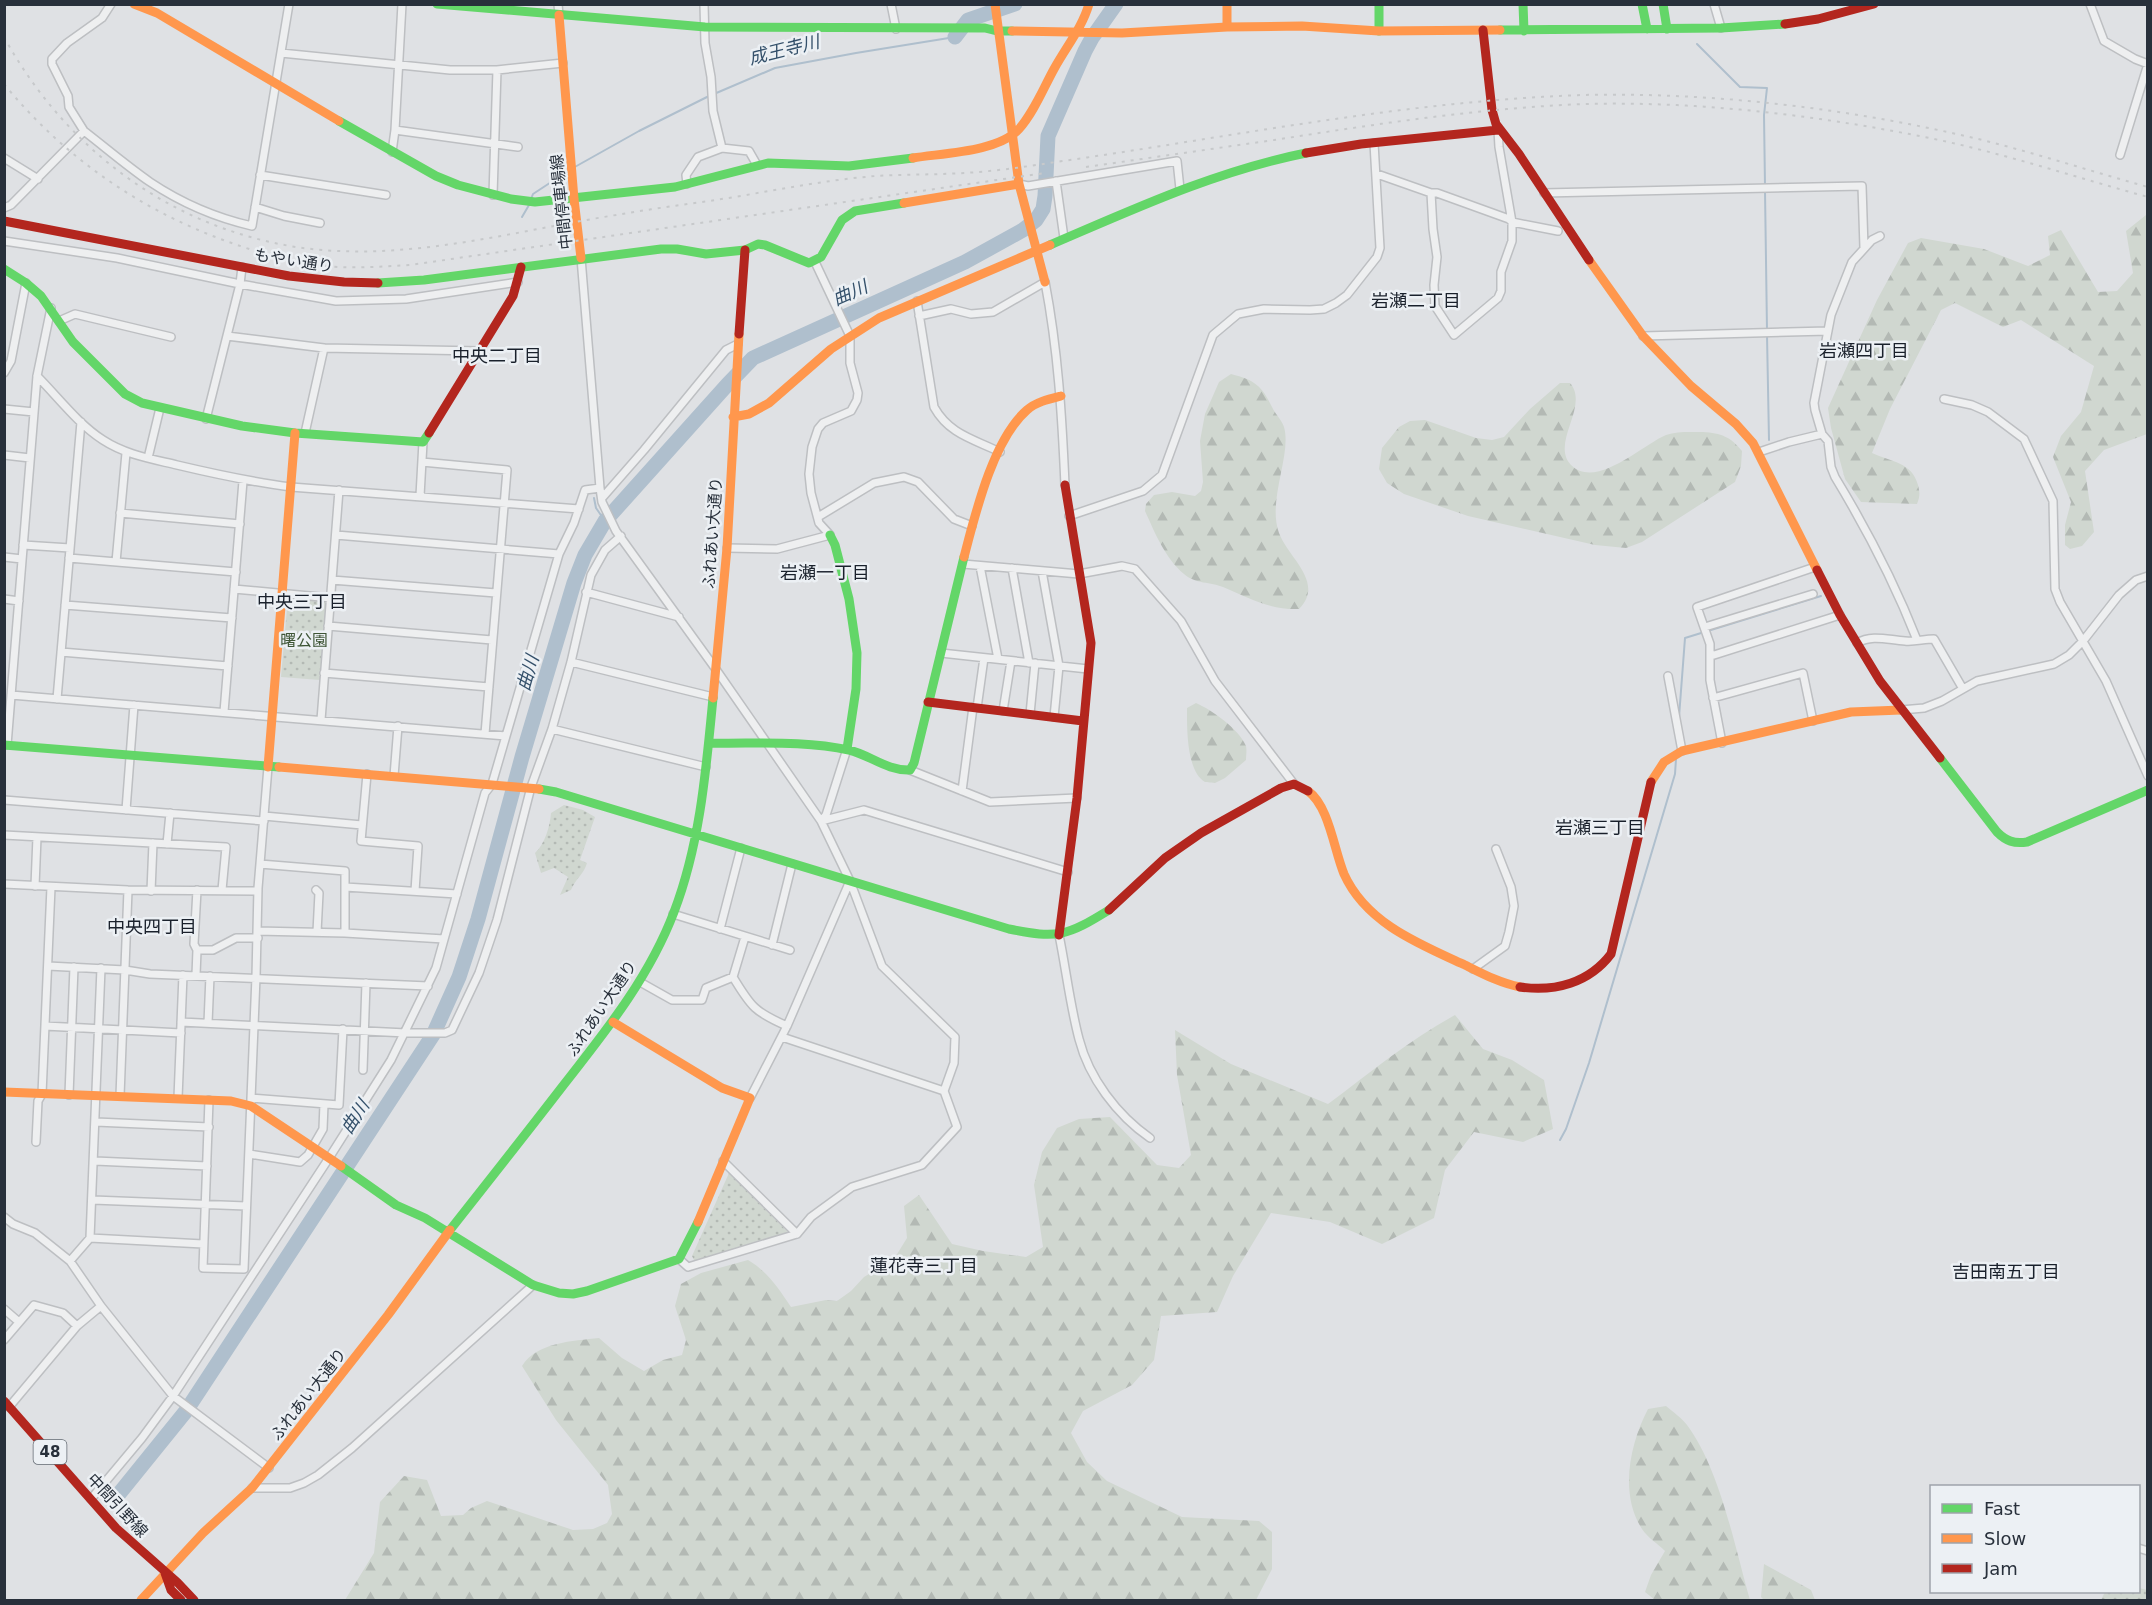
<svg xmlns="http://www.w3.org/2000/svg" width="2152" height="1605" font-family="'DejaVu Sans','Noto Sans JP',sans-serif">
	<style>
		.forest { fill: url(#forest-firs) }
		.park { fill: url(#park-dots) }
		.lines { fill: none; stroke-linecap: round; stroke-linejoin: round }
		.stream { stroke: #afbfcd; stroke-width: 2 }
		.river { stroke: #afbfcd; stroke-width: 15 }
		.street-casing { stroke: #bdbfc2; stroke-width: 10 }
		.street { stroke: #eeeff0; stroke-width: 7 }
		.fast { stroke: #63d668; stroke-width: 9 }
		.slow { stroke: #ff974d; stroke-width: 9 }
		.jam { stroke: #b3261e; stroke-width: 9 }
		.rail { stroke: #c7c9cb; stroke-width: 2; stroke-dasharray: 3 6; stroke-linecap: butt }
		.labels { text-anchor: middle; stroke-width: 5; stroke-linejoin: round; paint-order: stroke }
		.shield { fill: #ecf0f4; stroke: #636a72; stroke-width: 1.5 }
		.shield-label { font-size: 15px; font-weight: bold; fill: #28303b }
		.street-label { font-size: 16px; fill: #28303b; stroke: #ecf0f4 }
		.park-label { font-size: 16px; fill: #3e5536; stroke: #ecf0f4 }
		.water-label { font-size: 18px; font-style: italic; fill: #35516b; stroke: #ecf0f4 }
		.neighbourhood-label { font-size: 18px; fill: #1a212c; stroke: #ecf0f4 }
	</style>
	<defs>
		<pattern id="forest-firs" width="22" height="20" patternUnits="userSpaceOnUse" patternTransform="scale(1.5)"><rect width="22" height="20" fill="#d0d7d0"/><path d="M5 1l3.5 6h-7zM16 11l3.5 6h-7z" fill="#b3b9b4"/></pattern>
		<pattern id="park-dots" width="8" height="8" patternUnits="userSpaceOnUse" patternTransform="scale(1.5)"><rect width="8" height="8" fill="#d0d7d0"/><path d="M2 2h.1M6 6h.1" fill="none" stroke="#b3b9b4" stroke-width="1.8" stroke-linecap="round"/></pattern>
	</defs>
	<rect width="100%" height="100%" fill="#dfe1e4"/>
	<path class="forest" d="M 2146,215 L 2148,216 L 2147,434 L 2104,450 L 2085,471 L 2094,532 L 2082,546 L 2070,549 L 2065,545 L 2065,525 L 2071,502 L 2053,457 L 2061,436 L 2081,412 L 2094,366 L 2021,320 L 2003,327 L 1955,303 L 1941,310 L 1890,409 L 1872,453 C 1891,462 1912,462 1918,485 C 1920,493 1920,496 1917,504 L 1861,502 L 1845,479 L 1831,428 L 1828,408 L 1877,300 L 1908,243 L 1921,238 L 1984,249 L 2028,266 L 2050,255 L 2048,236 L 2061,230 L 2098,292 L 2117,291 L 2133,273 L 2126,231 Z
		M 1231,374 C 1255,380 1262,386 1272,407 C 1275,414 1282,420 1284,427 C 1292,454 1267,500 1279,533 C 1289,559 1325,582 1299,609 C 1270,610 1249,598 1223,587 C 1211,582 1195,584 1184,574 C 1165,558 1155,533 1145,511 L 1146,504 L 1154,495 L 1172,492 L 1195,496 L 1201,491 L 1203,482 L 1200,441 L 1205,414 L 1219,382 Z
		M 1560,383 L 1570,383 C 1590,406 1550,443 1571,465 C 1596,490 1642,445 1666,435 C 1677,431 1691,432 1703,432 C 1721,433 1731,437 1742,451 L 1741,466 L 1735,482 L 1642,542 L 1626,548 L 1595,545 L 1468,516 L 1404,494 L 1387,483 L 1379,469 L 1382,448 L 1399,427 L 1410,421 L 1425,420 L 1476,438 L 1492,440 L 1504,437 L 1530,409 Z
		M 1196,703 C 1212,710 1239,729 1246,746 C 1247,750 1246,756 1246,760 L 1225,778 L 1215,783 C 1214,783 1206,782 1205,782 C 1186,771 1187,727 1187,708 Z
		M 1455,1015 L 1483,1049 L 1512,1060 L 1544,1080 L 1553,1129 L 1523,1142 L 1474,1132 L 1445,1170 L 1434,1218 L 1382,1244 L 1330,1222 L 1271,1213 L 1233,1276 L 1217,1312 L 1161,1316 L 1154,1360 L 1132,1385 L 1083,1411 L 1071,1433 L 1087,1462 L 1107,1481 L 1182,1517 L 1259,1521 L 1272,1532 L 1272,1569 L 1256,1600 L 345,1600 L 374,1553 L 380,1502 L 404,1476 L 427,1480 L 441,1516 L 463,1515 L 471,1508 L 487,1501 L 573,1530 L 593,1529 L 607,1523 L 612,1514 L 608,1485 L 556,1420 L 522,1366 C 537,1342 573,1341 599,1338 L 622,1358 L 644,1371 L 663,1360 L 682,1355 L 686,1340 L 675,1306 L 681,1284 L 701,1273 L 748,1260 C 767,1271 779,1289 791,1307 L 826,1300 L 837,1301 L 851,1291 L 864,1277 L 894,1259 L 907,1238 L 904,1206 L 919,1195 L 952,1244 L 983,1251 L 1026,1257 L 1043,1247 L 1034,1185 L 1042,1152 L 1057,1128 L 1079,1119 L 1110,1117 L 1157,1165 L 1179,1168 L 1191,1155 L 1177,1075 L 1175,1030 L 1231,1064 L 1328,1104 C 1370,1073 1409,1040 1455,1015 Z
		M 1666,1406 C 1673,1412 1682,1418 1687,1425 C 1720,1469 1735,1548 1750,1600 L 1655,1600 L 1645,1592 L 1651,1575 L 1665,1551 C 1658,1544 1647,1537 1642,1529 C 1619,1494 1630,1443 1648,1409 Z
		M 1764,1564 L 1811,1590 L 1815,1600 L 1764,1600 L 1761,1597 Z"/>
	<path class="park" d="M 288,597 L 324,600 L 326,603 L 320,680 L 281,677 Z
		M 564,805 L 583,810 L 595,817 L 580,860 L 587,863 C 584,874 576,878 571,890 L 560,895 L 568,877 L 554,868 L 541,873 L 535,853 C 545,844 550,826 551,813 Z
		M 729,1173 L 789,1233 L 695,1262 L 692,1256 Z
		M 2139,1588 L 2147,1590 L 2147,1600 L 2101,1600 L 2105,1592 L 2138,1592 Z"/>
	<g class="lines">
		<path class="stream" d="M 1697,44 L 1740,87 L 1767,88 L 1764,115 L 1765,186
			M 714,94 L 775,68 L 856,53 L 955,37
			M 573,168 L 639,131 L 709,96
			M 1765,191 L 1767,330
			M 531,199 L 533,194 L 568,171
			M 522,217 L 529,205
			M 1767,335 L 1769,440
			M 594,498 L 596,508 L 605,521
			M 1679,717 L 1685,638 L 1821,596
			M 1560,1140 L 1566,1129 L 1589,1063 L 1675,774 L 1676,759"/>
		<path class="river" d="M 955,37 L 968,20 L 1015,4
			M 114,1500 L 186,1411 L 433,1035 L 459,977 L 478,919 L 522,757 L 574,583 L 585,555 L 605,521 L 727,385 L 753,358 L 965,262 L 1023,230 L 1036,220 L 1043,209 L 1045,196 L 1048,136 L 1085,51 L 1092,38 L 1116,4"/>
		<defs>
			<path id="street" d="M 111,4 L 102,18 L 67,43 L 52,59 L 52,64 L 68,96 L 69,107 L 84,131 C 106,148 127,166 150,182 C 180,202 217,218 252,226 L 289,4
				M 558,4 L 559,15
				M 704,4 L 705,43 L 711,77 L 713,111 L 722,148 L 749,151 L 757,165
				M 891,4 L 896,29
				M 1714,4 L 1721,28
				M 2090,4 L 2104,41 L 2135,59 L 2148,64
				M 281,53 L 450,70 L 497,70 L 563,63
				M 395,130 L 518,147
				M 392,152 L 395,130 L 402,4
				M 2120,155 L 2148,64
				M 4,158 L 38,179
				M 1377,174 L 1431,193 L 1433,229 L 1437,257 L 1434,285 L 1435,306 L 1454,335 L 1498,298 L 1501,291 L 1501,272 L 1512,241 L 1512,222 L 1499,147 L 1498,130
				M 260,175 L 386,195
				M 1056,181 L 1064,238
				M 687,184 L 686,175 L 698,157 L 722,148
				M 1019,184 L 1028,186 L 1177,161 L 1180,189
				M 1431,193 L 1437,193 L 1509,219 L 1512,222 L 1558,231
				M 1544,193 L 1862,186 L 1864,248
				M 493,195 L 497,70
				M 255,207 L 284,216 L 320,223
				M 4,208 L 11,205 L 84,131
				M 1880,236 L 1872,240 L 1852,262 L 1831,315 L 1814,403 L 1815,410 L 1822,434 L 1828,441 L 1831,467 L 1835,477 C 1866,528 1895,584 1917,640
				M 4,241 L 117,258 L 240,284 L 336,301 L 406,299 L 518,282
				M 581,258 L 600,488 L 602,502 L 616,531 L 715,668 L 821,821 L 850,881 L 882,966 L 955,1037 L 954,1063 L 944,1091 L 957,1127 L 922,1165 L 852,1187 L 811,1217 L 797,1234 L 688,1267 L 679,1259
				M 917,301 L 934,407 C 949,434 973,439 1000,452
				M 919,316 L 951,309 L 971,314 L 993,312 L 1045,282 C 1058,350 1062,416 1065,485
				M 59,321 L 75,314 L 171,337
				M 227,336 L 324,348 L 478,351
				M 1643,336 L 1828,331
				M 4,373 L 11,361 L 26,283
				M 37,376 C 58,397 78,424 103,440 C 126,455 152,459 177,465 C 215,474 252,482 291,487 L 579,509
				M 1944,399 L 1972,405 L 1988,412 L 2024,439 L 2053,501 L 2055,589 L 2060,602 L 2106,681 L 2148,776
				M 4,409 L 34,412
				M 206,419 L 240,284 L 242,267
				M 305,433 L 324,348
				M 1759,452 L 1789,442 L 1822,434
				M 4,455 L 30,458
				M 148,458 L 160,408
				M 422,462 L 507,470 L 485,734
				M 420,496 L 423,442
				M 602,498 L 644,450 L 726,350 L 738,344
				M 120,513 L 240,524
				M 1069,516 L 1143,491 L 1162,475 L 1213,335 L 1238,314 L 1264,309 L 1310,310 L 1324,309 L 1336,303 L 1347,295 L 1377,257 L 1380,248 L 1374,143
				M 818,517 L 874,483 L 904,477 L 918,482 L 954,519 L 972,526
				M 336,535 L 559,554
				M 23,545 L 70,548
				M 727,548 L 777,549 L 830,535 L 819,523 L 811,493 L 809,474 L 812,447 L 818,429 L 823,423 L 851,411 L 857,400 L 858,393 L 850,363 L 850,336 L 815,262
				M 4,557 L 22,559
				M 69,558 L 236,572
				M 116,562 L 126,453
				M 963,564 L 1079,574 L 1122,566 L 1135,569 L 1181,621 L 1215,681 L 1294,784
				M 980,566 L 998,659
				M 1012,568 L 1029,663
				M 1042,571 L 1059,666 L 1054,717
				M 332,580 L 496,593
				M 234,589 L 331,598
				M 586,592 L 679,617
				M 4,599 L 19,601
				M 65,605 L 232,618
				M 328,626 L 492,640
				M 1705,627 L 1813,594
				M 1857,643 C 1872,634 1888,640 1905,641 C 1914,642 1924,639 1934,639 L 1963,689
				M 61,652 L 228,666
				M 941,653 L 1088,669
				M 1711,656 L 1840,615
				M 571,662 L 713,697
				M 324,673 L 489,687
				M 1668,676 L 1682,751
				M 11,695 L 506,736
				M 1713,698 L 1803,673 L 1813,721
				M 57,699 L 81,422
				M 977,708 L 984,658
				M 1901,710 L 1924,708 L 1942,701 L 1977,681 L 2054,664 L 2069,655 L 2083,641 L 2119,595 L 2136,580 L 2148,576
				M 1003,711 L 1011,661
				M 224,712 L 243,481
				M 1030,714 L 1035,663
				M 321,720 L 339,490
				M 552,729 L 706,767
				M 1722,743 L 1710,680 L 1710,644 L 1697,607 L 1815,567
				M 7,745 L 37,376 L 51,308
				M 910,770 L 990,802 L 1077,798
				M 367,774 L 361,841 L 418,846 L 415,891
				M 394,776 L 398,726
				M 962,791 L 973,707
				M 4,800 L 264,821
				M 126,810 L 134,705
				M 264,816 L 362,825
				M 821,821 L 864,810 L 1068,872
				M 821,821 L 826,815 L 847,749
				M 4,835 L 226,847 L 222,890
				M 167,844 L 170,813
				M 260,864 L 345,871 L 345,933
				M 4,884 L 128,890 L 258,891
				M 35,886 L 37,837
				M 345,887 L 457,894
				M 197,890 L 194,944 L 197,950
				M 316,890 L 319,893 L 317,932
				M 151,891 L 153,843
				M 673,914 L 790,950
				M 720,929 L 741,848
				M 257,931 L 345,933 L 444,939
				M 1059,935 C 1066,969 1070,1005 1079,1039 C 1089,1078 1117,1115 1150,1138
				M 772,945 L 792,864
				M 48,966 L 125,970 L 150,974 L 428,986
				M 1473,969 L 1505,946 L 1509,932 L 1514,906 L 1511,887 L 1496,849
				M 196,975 L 197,950 L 213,950 L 236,938 L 258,938
				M 733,977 L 745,937
				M 640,982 L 672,1000 L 702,1000 L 706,988 L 733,977 C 751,1007 755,1012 787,1026
				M 181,1022 L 406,1033 L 445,1033 L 452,1030 L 479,973 L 497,920 L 531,787 L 552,729 L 571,662 L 591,575 L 605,550 L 621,536
				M 208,1023 L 210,976
				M 45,1026 L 181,1033
				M 782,1037 L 944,1091
				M 363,1070 L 366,983
				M 69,1095 L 74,967
				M 120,1096 L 128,890
				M 178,1098 L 183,975
				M 251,1098 L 339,1105 L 343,1029
				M 750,1098 L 787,1026 L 850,881
				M 209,1100 L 203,1268 L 244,1269 L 256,977 L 258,888 L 268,767
				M 96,1122 L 209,1127
				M 36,1142 L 38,1101 L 42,1094 L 51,887
				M 249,1154 L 300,1162 L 308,1155 L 323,1129 L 324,1104
				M 95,1161 L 207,1166
				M 723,1161 L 797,1234
				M 93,1200 L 246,1206
				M 4,1217 L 13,1224 L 35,1233 L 70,1261 L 101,1306 L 173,1396 L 269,1468
				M 90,1238 L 203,1244
				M 70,1261 L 90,1238 L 101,968
				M 4,1309 L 19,1322
				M 4,1340 L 34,1305 L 63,1313 L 77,1326
				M 9,1407 L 77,1326 L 101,1306
				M 252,1488 L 290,1488 L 304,1483 L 318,1475 L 352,1448 L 533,1285
				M 91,1499 L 142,1438 L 173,1396 L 329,1158 L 391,1060 L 436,968 L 485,793 L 492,784 L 559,554 L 574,523 L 585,490 L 600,488
				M 2138,1548 L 2148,1551"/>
		</defs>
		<use href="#street" class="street-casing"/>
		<use href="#street" class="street"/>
		<path class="fast" d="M 437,4 L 705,27 L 985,28 L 997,31 L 1012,31
			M 1379,4 L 1379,31
			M 1523,4 L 1524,31
			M 1642,4 L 1647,29
			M 1663,4 L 1667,29
			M 1500,30 L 1721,28 L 1785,24
			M 339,121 L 436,176 L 458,185 L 511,199 L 535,202 L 675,187 L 768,163 L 849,166 L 913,158
			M 1050,245 C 1134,209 1216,171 1306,153
			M 4,269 L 26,283 L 41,296 L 73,342 L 125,394 L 142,403 L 242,426 L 295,433 L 423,442 L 429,433
			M 378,283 L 424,280 L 661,249 L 677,249 L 706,254 L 745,250 L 758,244 L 765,245 L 809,263 L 821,257 L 842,220 L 855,211 L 904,203
			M 830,535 L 835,545 L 849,599 L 857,653 L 856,689 L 847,749
			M 709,743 C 755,744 803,740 849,750 C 870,755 887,771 910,770 L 914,763 L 964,557
			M 4,745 L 279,767
			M 1940,758 L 1997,832 C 2006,841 2014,844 2027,842 L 2148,790
			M 539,789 L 556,792 L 1009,929 C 1058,939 1067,936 1109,910
			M 341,1166 L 396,1205 L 425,1218 L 533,1285 L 559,1293 L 573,1294 L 587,1291 L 679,1259 L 698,1222
			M 450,1230 C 487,1183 525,1135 562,1087 C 605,1032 649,978 674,912 C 700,844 706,771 713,698"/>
		<path class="slow" d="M 134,4 L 157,13 L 339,121
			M 995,4 L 1019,184 L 1045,282
			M 1227,4 L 1227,27
			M 559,15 L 574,199 L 581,258
			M 1012,31 L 1122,33 L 1227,27 L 1302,26 L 1379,31 L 1500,30
			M 913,158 C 943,153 998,152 1019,129 C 1034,112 1043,89 1054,69 C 1066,47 1082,28 1089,4
			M 904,203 L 1019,184
			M 1589,260 L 1643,336 L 1691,386 L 1736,424 L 1753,443 L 1817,570
			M 733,417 L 749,414 L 769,403 L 831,349 L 879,318 L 1050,245
			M 964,557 C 975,515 993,439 1027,410 C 1036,402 1049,399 1061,396
			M 713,698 L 727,548 L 739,334
			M 268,767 L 295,433
			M 279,767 L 539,789
			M 1651,782 L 1664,762 L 1682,751 L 1851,712 L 1901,710
			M 1308,791 C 1329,806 1334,850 1344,874 C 1366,923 1419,944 1465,965 C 1483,974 1500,983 1520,987
			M 613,1022 L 722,1088 L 750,1098 L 698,1222
			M 4,1092 L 231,1101 L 251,1106 L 341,1166
			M 141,1600 L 203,1533 L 252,1488 L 388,1315 L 450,1230"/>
		<path class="jam" d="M 1785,24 L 1818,19 L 1874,4
			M 1483,30 L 1492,110 L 1496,124 L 1519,154 L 1589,260
			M 1306,153 L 1361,144 L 1498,130
			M 4,221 L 289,276 L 344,282 L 378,283
			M 739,334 L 745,250
			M 429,433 L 513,296 L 521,267
			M 1817,570 L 1840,615 L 1880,681 L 1940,758
			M 928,702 L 1083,721
			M 1109,910 L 1165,858 L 1201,833 L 1281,788 L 1294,784 L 1308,791
			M 1059,935 L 1077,798 L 1091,643 L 1065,485
			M 1520,987 C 1555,992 1589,983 1611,954 L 1651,782
			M 4,1401 L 116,1528 L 177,1582 L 194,1600
			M 165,1573 L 171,1590 L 181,1600"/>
		<path class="rail" d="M 4,37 C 65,148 169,227 296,247 C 390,261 483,239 575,222 C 620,214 664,207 709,201 C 763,193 822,180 876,176 C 910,174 944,175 978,172 C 1004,170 1030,166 1056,162 C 1231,137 1405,101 1582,95 C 1713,92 1846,108 1974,138 C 2032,152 2090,171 2148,187
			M 4,84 C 63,156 138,209 226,241 C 254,251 284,261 314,265 C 346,269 378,267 410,265 L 1045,173
			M 1086,167 C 1149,158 1211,149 1274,140 C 1377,124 1480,108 1585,104 C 1704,101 1823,116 1939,140 C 2009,155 2078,178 2148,197"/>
	</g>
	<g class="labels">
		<rect class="shield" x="33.5" y="1440" width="33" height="24" rx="4.5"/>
		<g class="shield-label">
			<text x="50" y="1457">48</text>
		</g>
		<g class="street-label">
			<text transform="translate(561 202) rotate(-96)" y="6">中間停車場線</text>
			<text transform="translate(294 260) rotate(9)" y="6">もやい通り</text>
			<text transform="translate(712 533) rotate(-86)" y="6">ふれあい大通り</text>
			<text transform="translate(601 1008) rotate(-56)" y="6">ふれあい大通り</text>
			<text transform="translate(308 1394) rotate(-52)" y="6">ふれあい大通り</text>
			<text transform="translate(118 1505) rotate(47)" y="6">中間引野線</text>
		</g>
		<g class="park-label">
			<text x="304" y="646">曙公園</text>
		</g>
		<g class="water-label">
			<text transform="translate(784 50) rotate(-14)" y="6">成王寺川</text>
			<text transform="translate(850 293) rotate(-24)" y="6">曲川</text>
			<text transform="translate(528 673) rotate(-74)" y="6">曲川</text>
			<text transform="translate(355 1117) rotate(-57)" y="6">曲川</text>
		</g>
		<g class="neighbourhood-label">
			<text x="1416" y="307">岩瀬二丁目</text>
			<text x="1864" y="357">岩瀬四丁目</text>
			<text x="497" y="362">中央二丁目</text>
			<text x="825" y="579">岩瀬一丁目</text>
			<text x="302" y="608">中央三丁目</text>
			<text x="1600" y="834">岩瀬三丁目</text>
			<text x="152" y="933">中央四丁目</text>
			<text x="924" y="1272">蓮花寺三丁目</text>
			<text x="2006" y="1278">吉田南五丁目</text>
		</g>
	</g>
	<rect width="2152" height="1605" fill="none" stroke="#28303b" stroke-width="12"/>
	<rect x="1930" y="1485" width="210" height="108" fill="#ecf0f4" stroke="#9ea3aa" stroke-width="1.5"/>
	<rect x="1942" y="1504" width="30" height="9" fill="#63d668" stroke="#9ea3aa" stroke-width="1.5"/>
	<text x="1984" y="1515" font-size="18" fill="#28303b">Fast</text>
	<rect x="1942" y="1534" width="30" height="9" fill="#ff974d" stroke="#9ea3aa" stroke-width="1.5"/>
	<text x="1984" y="1545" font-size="18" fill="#28303b">Slow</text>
	<rect x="1942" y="1564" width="30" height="9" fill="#b3261e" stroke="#9ea3aa" stroke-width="1.5"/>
	<text x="1984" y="1575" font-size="18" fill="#28303b">Jam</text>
</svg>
